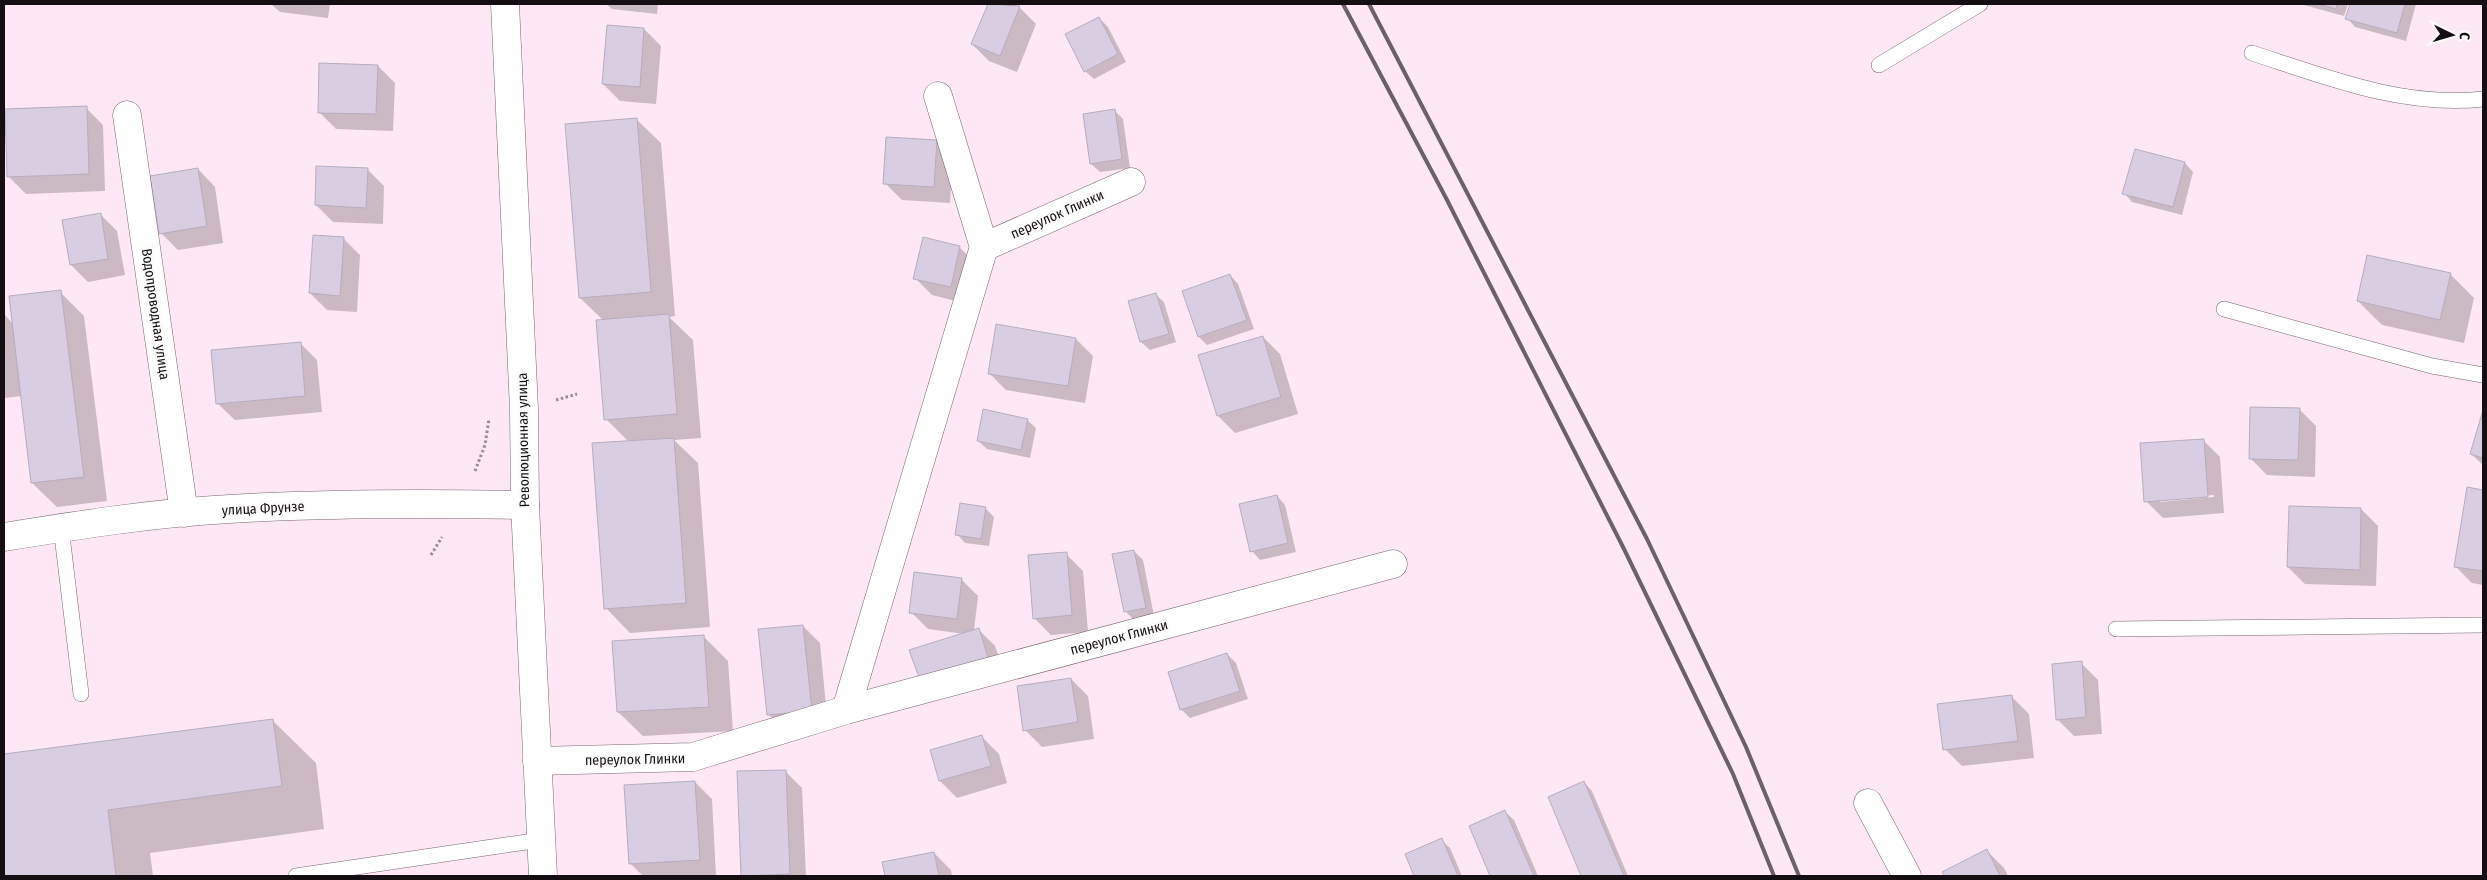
<svg xmlns="http://www.w3.org/2000/svg" width="2487" height="880" font-family="'Fira Sans Condensed',sans-serif">
	<style>
		.shadow { fill: #0003; fill-rule: evenodd }
		.building { fill: #d9cde1; stroke: #b8acbf }
		.lines { fill: none; stroke-linecap: round; stroke-linejoin: round }
		.service-casing { stroke: #77646f; stroke-width: 16 }
		.minor-casing { stroke: #77646f; stroke-width: 29 }
		.tertiary-casing { stroke: #77646f; stroke-width: 29 }
		.path { stroke: #9b8b95; stroke-width: 3; stroke-dasharray: 2.5 2.5; stroke-linecap: butt }
		.service { stroke: #fff; stroke-width: 15 }
		.minor { stroke: #fff; stroke-width: 28 }
		.tertiary { stroke: #fff; stroke-width: 28 }
		.rail { stroke: #6d6169; stroke-width: 4 }
		.labels { text-anchor: middle; stroke-width: 5; stroke-linejoin: round; paint-order: stroke }
		.street-label { font-size: 14px; fill: #150e13; stroke: #fcfcfc }
	</style>
	<rect width="100%" height="100%" fill="#fee8f5"/>
	<path class="shadow" d="M 271,4 L 330,4 L 328,18 L 280,12 Z
		M 606,4 L 658,4 L 657,14 L 612,9 Z
		M 989,4 L 1012,4 L 1019,7 L 1036,24 L 1017,72 L 989,61 L 972,44 Z
		M 2300,4 L 2348,4 L 2344,16 Z
		M 2351,4 L 2416,4 L 2406,41 L 2355,27 L 2347,18 Z
		M 1099,18 L 1108,27 L 1126,62 L 1094,79 L 1085,71 Z
		M 644,29 L 661,46 L 656,104 L 620,101 L 603,84 Z
		M 378,66 L 395,83 L 393,131 L 336,129 L 319,112 Z
		M 86,108 L 103,125 L 105,191 L 26,194 L 9,177 Z
		M 1114,110 L 1123,119 L 1130,168 L 1100,172 L 1091,164 Z
		M 636,119 L 661,143 L 675,316 L 669,317 L 693,340 L 701,438 L 674,440 L 698,463 L 710,627 L 630,633 L 606,608 L 629,442 L 606,419 L 604,321 L 580,298 Z
		M 936,141 L 953,158 L 950,203 L 902,200 L 885,183 Z
		M 2185,163 L 2193,172 L 2182,215 L 2132,202 L 2124,193 Z
		M 198,169 L 215,187 L 223,243 L 178,250 L 161,233 Z
		M 367,169 L 384,186 L 383,224 L 333,222 L 316,205 Z
		M 100,214 L 117,231 L 125,275 L 88,282 L 71,265 L 63,221 Z
		M 343,238 L 360,255 L 357,312 L 327,310 L 310,293 Z
		M 959,247 L 977,264 L 968,304 L 932,295 L 915,278 Z
		M 2450,274 L 2474,298 L 2464,343 L 2382,325 L 2358,301 Z
		M 1230,275 L 1238,284 L 1254,329 L 1207,345 L 1199,337 Z
		M 60,292 L 84,316 L 107,501 L 57,507 L 32,483 L 22,396 L 4,398 L 4,314 L 13,324 Z
		M 1155,294 L 1164,302 L 1176,342 L 1150,350 L 1141,342 L 1129,302 Z
		M 1263,337 L 1280,354 L 1298,414 L 1235,433 L 1218,416 Z
		M 1076,339 L 1093,356 L 1085,403 L 1006,390 L 989,373 Z
		M 300,343 L 317,360 L 322,412 L 235,420 L 217,403 Z
		M 2299,409 L 2316,426 L 2315,477 L 2267,475 L 2250,458 Z
		M 2483,411 L 2483,465 L 2471,454 Z
		M 1027,420 L 1036,428 L 1030,458 L 987,449 L 978,441 Z
		M 2203,440 L 2220,457 L 2224,513 L 2163,518 L 2146,501 ZM 2214,495 L 2214,497 L 2160,502 L 2160,499 Z
		M 2468,489 L 2483,491 L 2483,585 L 2472,583 L 2455,566 Z
		M 1277,496 L 1285,505 L 1296,552 L 1260,560 L 1252,551 Z
		M 985,508 L 994,517 L 989,546 L 965,543 L 957,534 Z
		M 2361,509 L 2378,526 L 2376,586 L 2305,584 L 2288,567 Z
		M 1134,551 L 1143,560 L 1154,616 L 1134,620 L 1125,611 Z
		M 1066,554 L 1083,571 L 1088,632 L 1051,635 L 1034,618 Z
		M 961,579 L 978,596 L 974,630 L 978,629 L 995,646 L 1005,674 L 964,634 L 928,629 L 911,612 Z
		M 803,626 L 820,643 L 828,727 L 785,731 L 768,714 Z
		M 704,637 L 728,661 L 733,731 L 643,736 L 618,712 Z
		M 1227,654 L 1236,663 L 1248,699 L 1190,718 L 1181,709 Z
		M 2081,663 L 2098,680 L 2102,734 L 2074,736 L 2057,719 Z
		M 1071,679 L 1088,696 L 1094,739 L 1042,747 L 1025,730 Z
		M 2012,697 L 2029,714 L 2034,758 L 1962,766 L 1945,749 Z
		M 272,720 L 316,763 L 324,829 L 150,853 L 153,876 L 4,876 L 4,756 Z
		M 982,737 L 999,754 L 1007,783 L 957,798 L 940,781 Z
		M 785,771 L 802,788 L 806,876 L 743,876 Z
		M 695,782 L 712,799 L 716,876 L 643,876 L 630,863 Z
		M 1584,782 L 1592,791 L 1628,876 L 1582,876 L 1550,797 Z
		M 1505,812 L 1514,820 L 1538,876 L 1492,876 L 1470,826 Z
		M 1441,840 L 1450,848 L 1462,876 L 1416,876 L 1407,855 Z
		M 1987,851 L 2004,868 L 2008,876 L 1946,876 L 1944,872 Z
		M 934,853 L 951,870 L 952,876 L 886,876 L 884,863 Z"/>
	<path class="building" d="M 988,4 L 1020,6 L 1000,56 L 971,44 Z
		M 2318,4 L 2337,4 L 2336,9 Z
		M 2350,4 L 2405,4 L 2397,33 L 2345,19 Z
		M 1099,17 L 1118,54 L 1084,72 L 1065,34 Z
		M 607,25 L 644,28 L 640,87 L 602,84 Z
		M 319,63 L 378,65 L 376,114 L 318,113 Z
		M 87,106 L 89,174 L 7,177 L 5,109 Z
		M 1115,109 L 1122,159 L 1090,164 L 1083,114 Z
		M 637,118 L 651,292 L 579,298 L 565,124 Z
		M 886,137 L 937,140 L 934,187 L 883,184 Z
		M 2135,149 L 2185,162 L 2173,207 L 2122,194 Z
		M 316,166 L 368,168 L 366,208 L 315,205 Z
		M 198,168 L 207,226 L 159,234 L 150,176 Z
		M 101,213 L 108,259 L 70,265 L 62,220 Z
		M 313,235 L 344,237 L 340,296 L 309,293 Z
		M 923,237 L 960,246 L 951,287 L 913,279 Z
		M 2367,255 L 2451,273 L 2440,320 L 2357,301 Z
		M 1230,274 L 1247,320 L 1198,337 L 1182,291 Z
		M 61,290 L 84,477 L 31,483 L 9,296 Z
		M 1156,293 L 1169,334 L 1140,342 L 1128,301 Z
		M 669,314 L 677,414 L 604,420 L 596,320 Z
		M 996,324 L 1076,338 L 1068,386 L 988,374 Z
		M 1263,336 L 1281,397 L 1217,416 L 1198,355 Z
		M 301,342 L 305,396 L 216,404 L 211,350 Z
		M 2250,407 L 2300,408 L 2298,460 L 2249,459 Z
		M 983,409 L 1028,419 L 1021,450 L 977,441 Z
		M 2483,410 L 2483,458 L 2470,454 Z
		M 674,438 L 686,603 L 604,609 L 592,443 Z
		M 2204,439 L 2208,497 L 2144,502 L 2140,443 Z
		M 2467,487 L 2483,490 L 2483,571 L 2454,567 Z
		M 1277,495 L 1288,543 L 1250,552 L 1239,504 Z
		M 960,503 L 986,507 L 981,539 L 955,535 Z
		M 2289,506 L 2361,508 L 2360,570 L 2287,567 Z
		M 1134,550 L 1146,608 L 1124,612 L 1112,554 Z
		M 1067,552 L 1072,615 L 1033,619 L 1028,555 Z
		M 914,572 L 962,578 L 957,619 L 909,613 Z
		M 803,625 L 812,711 L 767,715 L 758,629 Z
		M 979,628 L 988,658 L 920,680 L 909,650 Z
		M 704,635 L 709,707 L 617,712 L 612,641 Z
		M 1227,653 L 1240,691 L 1180,710 L 1168,672 Z
		M 2082,661 L 2086,717 L 2056,720 L 2052,664 Z
		M 1071,678 L 1078,722 L 1023,731 L 1017,686 Z
		M 2012,695 L 2018,741 L 1943,750 L 1937,704 Z
		M 273,719 L 282,786 L 108,810 L 116,876 L 4,876 L 4,754 Z
		M 982,735 L 991,766 L 939,781 L 930,750 Z
		M 786,770 L 790,874 L 741,876 L 737,771 Z
		M 695,781 L 700,860 L 629,864 L 624,785 Z
		M 1584,781 L 1624,876 L 1581,876 L 1548,797 Z
		M 1505,810 L 1534,876 L 1490,876 L 1469,826 Z
		M 1442,838 L 1458,876 L 1414,876 L 1405,854 Z
		M 1987,849 L 2000,876 L 1944,876 L 1942,872 Z
		M 934,852 L 939,876 L 885,876 L 882,862 Z"/>
	<g class="lines">
		<defs>
			<path id="service" d="M 2252,53 C 2326,77 2404,108 2483,99
				M 1879,65 L 1980,4
				M 2224,309 L 2432,366 L 2483,375
				M 61,527 L 81,694
				M 2116,629 L 2483,625
				M 296,876 L 540,840"/>
			<path id="minor" d="M 938,96 L 984,247
				M 127,115 L 184,513
				M 4,537 C 78,525 154,513 229,509 C 328,503 426,503 525,505
				M 846,710 L 984,247 L 1131,182
				M 537,761 L 693,757 L 846,710 L 1393,564
				M 1868,803 L 1907,876"/>
			<path id="tertiary" d="M 505,4 L 524,409 L 525,505 L 543,876"/>
		</defs>
		<use href="#service" class="service-casing"/>
		<use href="#minor" class="minor-casing"/>
		<use href="#tertiary" class="tertiary-casing"/>
		<path class="path" d="M 556,400 L 577,394
			M 475,471 L 485,445 L 489,419
			M 431,555 L 442,537"/>
		<use href="#service" class="service"/>
		<use href="#minor" class="minor"/>
		<use href="#tertiary" class="tertiary"/>
		<path class="rail" d="M 1343,4 L 1446,198 L 1624,549 L 1733,774 L 1774,876
			M 1369,4 L 1647,539 L 1746,747 L 1799,876"/>
	</g>
	<g class="labels">
		<g class="street-label">
			<text transform="translate(1057 214) rotate(-24)" y="5">переулок Глинки</text>
			<text transform="translate(156 314) rotate(82)" y="5">Водопроводная улица</text>
			<text transform="translate(523 440) rotate(-91)" y="5">Революционная улица</text>
			<text transform="translate(263 508) rotate(-3)" y="5">улица Фрунзе</text>
			<text transform="translate(1119 637) rotate(-15)" y="5">переулок Глинки</text>
			<text transform="translate(635 759) rotate(-1)" y="5">переулок Глинки</text>
		</g>
	</g>
	<rect width="2487" height="880" fill="none" stroke="#150e13" stroke-width="10"/>
	<g transform="translate(2452 35) rotate(95)" stroke="#fcfcfc" stroke-width="4" paint-order="stroke">
	<path d="M0-4L9 19L0 12L-9 19Z" fill="#150e13"/>
	<text y="-8" font-size="14" font-weight="bold" text-anchor="middle" fill="#150e13">С</text>
	</g>
</svg>
